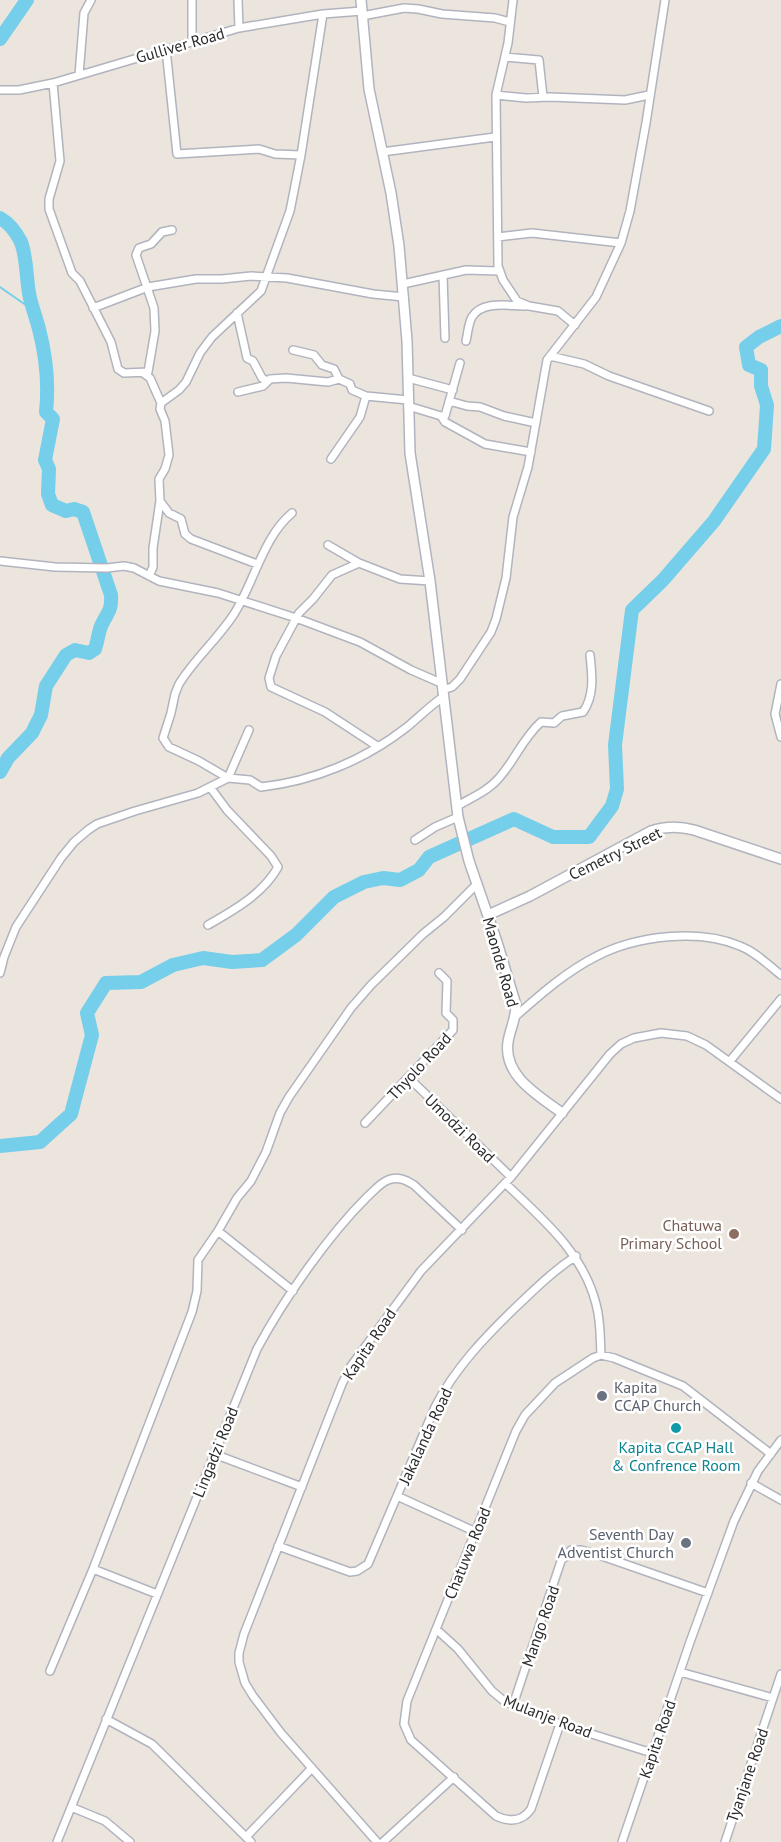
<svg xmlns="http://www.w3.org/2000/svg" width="781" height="1842" font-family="'PT Sans',sans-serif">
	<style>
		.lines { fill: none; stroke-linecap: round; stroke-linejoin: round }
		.stream { stroke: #75ceea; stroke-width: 2 }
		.river { stroke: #75ceea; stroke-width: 14 }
		.street-casing { stroke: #b1b4be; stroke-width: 10 }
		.secondary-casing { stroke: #b1b4be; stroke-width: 12 }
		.street { stroke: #fff; stroke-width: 7 }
		.secondary { stroke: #fff; stroke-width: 9 }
		.education-dot { fill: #8d6e63; stroke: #fff; stroke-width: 2 }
		.worship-dot { fill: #6b7280; stroke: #fff; stroke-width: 2 }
		.culture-dot { fill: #0f9aa8; stroke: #fff; stroke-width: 2 }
		.labels { text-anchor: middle; stroke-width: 5; stroke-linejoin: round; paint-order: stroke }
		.street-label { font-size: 16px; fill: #2b2b2b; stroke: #fff }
		.education-label { font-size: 16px; fill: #785e54; stroke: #fff; text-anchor: end }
		.worship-label { font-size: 16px; fill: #5b616d; stroke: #fff; text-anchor: start }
		.culture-label { font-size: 16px; fill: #0d838f; stroke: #fff }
	</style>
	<rect width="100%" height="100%" fill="#ece5dd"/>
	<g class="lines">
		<path class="stream" d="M 0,287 L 33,310"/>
		<path class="river" d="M 0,39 L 27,0
			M 0,218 C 9,223 16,232 21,242 C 27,258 26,276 29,293 C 31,305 36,317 39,329 C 46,356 49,384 46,412 L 53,419 L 45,460 L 49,469 L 48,494 L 52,505 L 66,511 L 74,509 L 83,512 L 111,595 C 112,610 108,612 102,624 C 98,632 98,641 95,649 L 89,653 L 75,650 L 66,655 L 46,686 L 41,715 L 32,733 L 8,758 L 0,772
			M 0,1146 L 40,1142 L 71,1114 L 92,1035 L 87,1013 L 106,983 L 141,982 L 173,965 L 203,958 L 232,962 L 262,960 L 296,935 L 334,897 L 364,882 L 383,878 L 400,880 L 419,870 L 429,857 L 514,819 L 553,837 L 589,837 L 612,806 L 617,789 L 615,745 L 632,610 L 663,580 L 714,521 L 764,449 L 767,405 L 761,386 L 761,370 L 749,365 L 746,347 L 759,337 L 781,326"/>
		<defs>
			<path id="street" d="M 192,0 L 192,41
				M 238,0 L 239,28
				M 513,0 L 508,43 L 496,95 L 498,266 L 503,280 L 517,301 L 529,306 L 558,311 L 575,325
				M 362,16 L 404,8 L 418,9 L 442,14 L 495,18 L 510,22
				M 166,49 L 177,154 L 259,149 L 275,154 L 301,155
				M 505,57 L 539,60 L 543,97
				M 79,75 L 84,13 L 91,0
				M 53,83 L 60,161 L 49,199 L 49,209 L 72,273 L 80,281 L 111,342 L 118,369 L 124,373 L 148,372 L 155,331 L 154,308 L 136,255 L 139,248 L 151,244 L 162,232 L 172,230
				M 0,90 L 19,90 L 53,83 L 239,28 L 323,14 L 362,11
				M 496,95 L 526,98 L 550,97 L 625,100 L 649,95
				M 382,152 L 495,137
				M 498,237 L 532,233 L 621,243
				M 443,275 L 445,338
				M 403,284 L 466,270 L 499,271
				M 93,308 L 148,287 L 196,279 L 222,279 L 251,276 L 287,278 L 373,294 L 404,297
				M 237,313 L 247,358 L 253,361 L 262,378 L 267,381
				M 466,341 C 468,333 468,324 472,317 C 482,300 510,306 526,306
				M 293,350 L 314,355 L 322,365 L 334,369 L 339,379 L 350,384 L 352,390 L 366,396 L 408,400
				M 550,356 L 584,364 L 609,376 L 709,411
				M 143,373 L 150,378 L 161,403
				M 408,378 L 453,390
				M 238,392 L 263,386 L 270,379 L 286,378 L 328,382 L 339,379
				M 449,401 L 467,406 L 480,407 L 504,416 L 536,423
				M 408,406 L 441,416 L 445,416 L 460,363
				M 441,416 L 445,422 L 485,444 L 531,452
				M 331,459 L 360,417 L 366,396
				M 160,501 L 169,513 L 181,519 L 185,534 L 191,539 L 257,564
				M 328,545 L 359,563
				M 0,561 L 55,567 L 107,568 L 124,566 L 134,568 L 159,581 L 218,593 L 296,618 L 360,642 L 411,670 L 441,683
				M 149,576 L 153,567 L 153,548 L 160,501 L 159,479 L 165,469 L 169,455 L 165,421 L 160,409 L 161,403 L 179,390 L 186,382 L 200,353 L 212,337 L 261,291 L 290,211 L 301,155 L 323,14
				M 781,684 L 775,714 L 781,737
				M 442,690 L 452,687 L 460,679 L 491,632 L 496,619 L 506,578 L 513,517 L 528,467 L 547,360 L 596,297 L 621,243 L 630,211 L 646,123 L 665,0
				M 249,730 L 228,778 L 199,761 L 169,747 L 163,738 L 171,713 L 175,694 L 179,684 C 195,658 218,639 234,614 C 254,583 263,537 292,513
				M 377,746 L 325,712 L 271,687 L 269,678 L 276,656 L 299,613 L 313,599 L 332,575 L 359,563 L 400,579 L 430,581
				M 457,806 C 471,798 488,791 499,778 C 515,760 523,738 541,722 L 554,723 L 562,716 L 583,712 C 595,695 592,674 590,655
				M 415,840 L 435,827 L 458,817
				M 208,925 C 234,910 263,894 278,867 L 271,856 L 227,810 L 210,787
				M 0,973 L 4,957 L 16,927 L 61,858 L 74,842 L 88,830 L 97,824 L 135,811 L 198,793 L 228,778 L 250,780 L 261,787 C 314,781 365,760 407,727 C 419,717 430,706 443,697
				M 516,1016 C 541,994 567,971 597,956 C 636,936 699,928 740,946 C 756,952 768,965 781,975
				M 730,1061 L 781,999
				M 409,1078 L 511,1177
				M 365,1123 L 453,1030 L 453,1020 L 446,1013 L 447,981 L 439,973
				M 505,1183 C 542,1219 583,1252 596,1304 C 601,1321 600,1339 601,1355
				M 218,1231 L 293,1291
				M 214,1454 L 302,1487
				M 751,1483 L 781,1500
				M 397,1496 L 476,1532
				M 278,1546 L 350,1572 L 357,1571 L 368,1564 L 435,1407 C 455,1368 485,1337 516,1307 C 535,1289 553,1271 576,1256
				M 93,1569 L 157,1594
				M 436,1629 L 458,1649 L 492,1691 L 504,1701 L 560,1724 L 652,1753
				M 50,1671 L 93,1569 L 192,1312 L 197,1291 L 198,1260 L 218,1231 L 237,1198 L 251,1181 L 266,1152 L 280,1113 L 289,1097 L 351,1008 L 371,985 L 423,934 L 444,917 L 477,884
				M 680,1672 L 773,1698
				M 513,1705 L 561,1561 L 571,1550 L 581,1550 L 596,1554 L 708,1593
				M 106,1719 L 152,1744 L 251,1842
				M 560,1724 L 531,1809 C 522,1822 509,1822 496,1816 L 411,1740 L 404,1724 L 407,1701 L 516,1431 L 525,1415 L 555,1383 L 593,1358 L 601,1355 L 614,1358 L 683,1386 L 771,1454
				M 71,1807 L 105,1821 L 130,1842
				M 246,1837 L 312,1768
				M 57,1842 L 257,1349 C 284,1299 327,1237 367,1197 C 374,1191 380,1183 388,1180 C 398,1176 406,1180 414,1185 L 462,1230
				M 377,1842 L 281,1733 L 253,1696 L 245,1683 L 239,1662 L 239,1653 L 244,1634 L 342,1384 L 351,1366 L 421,1271 L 511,1177 L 610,1054 L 621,1044 L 634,1038 L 661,1033 L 687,1036 L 706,1045 L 781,1099
				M 383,1842 L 454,1777
				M 622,1842 L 690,1642 L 734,1521 L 758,1471 L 781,1440
				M 725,1842 L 781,1674"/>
			<path id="secondary" d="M 361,0 L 369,89 L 391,193 L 399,246 L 407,341 L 410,453 L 430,581 L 458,817 L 469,861 L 497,942 L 516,1005 C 516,1019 510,1029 508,1042 C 503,1076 538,1095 562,1113
				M 488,915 L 530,896 L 651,831 C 666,826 679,826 694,830 L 781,859"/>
		</defs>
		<use href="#street" class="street-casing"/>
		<use href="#secondary" class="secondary-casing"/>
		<use href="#street" class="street"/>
		<use href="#secondary" class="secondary"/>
	</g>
	<circle class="education-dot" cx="734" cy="1234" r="6"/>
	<g class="worship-dot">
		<circle cx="602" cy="1396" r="6"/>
		<circle cx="686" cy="1543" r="6"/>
	</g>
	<circle class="culture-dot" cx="676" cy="1428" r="6"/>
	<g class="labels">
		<g class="street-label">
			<text transform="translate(180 45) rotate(-16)" y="6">Gulliver Road</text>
			<text transform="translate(615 853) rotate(-26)" y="6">Cemetry Street</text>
			<text transform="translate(501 962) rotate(74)" y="6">Maonde Road</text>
			<text transform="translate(419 1066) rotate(-47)" y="6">Thyolo Road</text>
			<text transform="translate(460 1128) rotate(44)" y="6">Umodzi Road</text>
			<text transform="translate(369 1344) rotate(-56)" y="6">Kapita Road</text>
			<text transform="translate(425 1436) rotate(-65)" y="6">Jakalanda Road</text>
			<text transform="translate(215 1452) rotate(-68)" y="6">Lingadzi Road</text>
			<text transform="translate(467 1553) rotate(-68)" y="6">Chatuwa Road</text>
			<text transform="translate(540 1626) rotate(-71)" y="6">Mango Road</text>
			<text transform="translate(548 1716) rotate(21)" y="6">Mulanje Road</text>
			<text transform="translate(657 1739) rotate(-71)" y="6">Kapita Road</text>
			<text transform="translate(747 1775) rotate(-71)" y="6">Tyanjane Road</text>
		</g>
		<g class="education-label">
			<text x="722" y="1231">Chatuwa<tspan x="722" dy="18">Primary School</tspan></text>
		</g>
		<g class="worship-label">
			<text x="614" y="1393">Kapita<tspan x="614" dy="18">CCAP Church</tspan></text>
			<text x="674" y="1540" text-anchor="end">Seventh Day<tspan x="674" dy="18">Adventist Church</tspan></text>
		</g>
		<g class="culture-label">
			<text x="676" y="1453">Kapita CCAP Hall<tspan x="676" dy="18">&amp; Confrence Room</tspan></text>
		</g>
	</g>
</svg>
